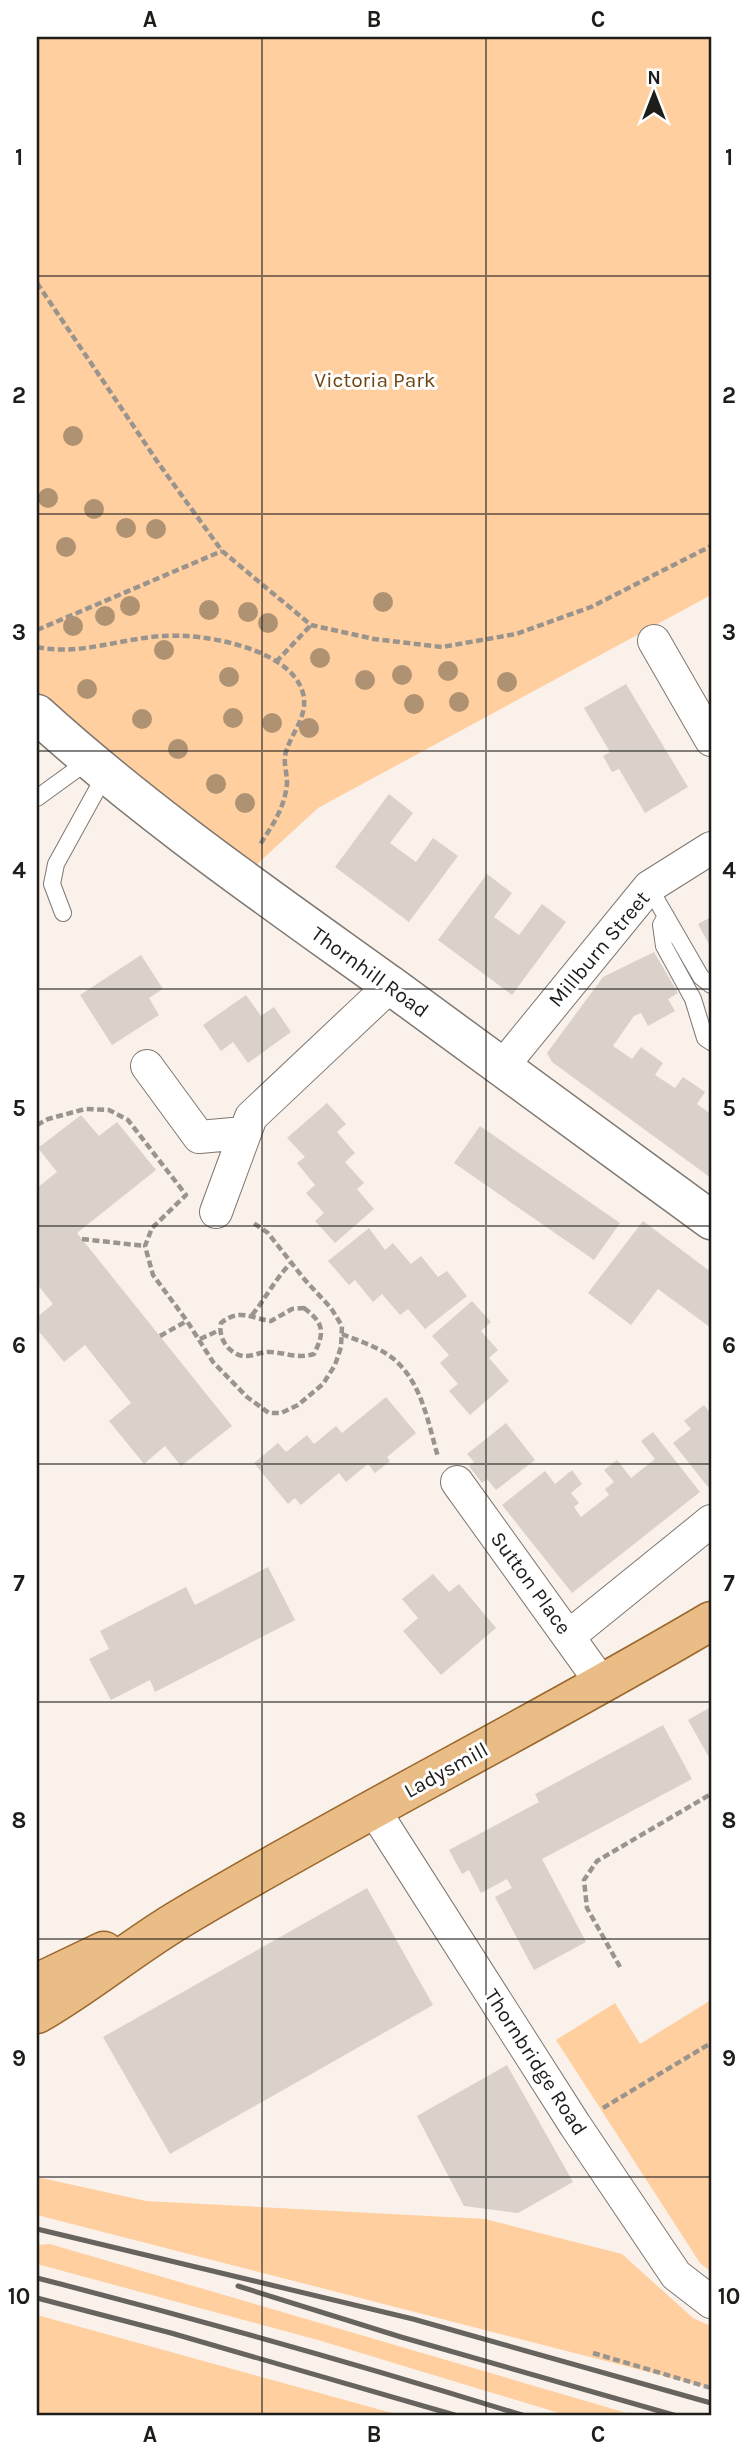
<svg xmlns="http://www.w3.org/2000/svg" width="748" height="2453" font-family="Karla,sans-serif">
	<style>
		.green { fill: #ffcfa0 }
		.building { fill: #dad2ca }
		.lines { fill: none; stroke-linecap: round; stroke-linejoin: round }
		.lane-casing { stroke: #7f7770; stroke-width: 18 }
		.street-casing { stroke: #7f7770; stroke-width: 34 }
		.secondary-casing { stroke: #7f7770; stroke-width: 41 }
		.primary-casing { stroke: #9a682c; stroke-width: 41 }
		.path { stroke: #9a948e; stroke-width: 4.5; stroke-dasharray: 7 3.5; stroke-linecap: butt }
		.lane { stroke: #fff; stroke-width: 16 }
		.street { stroke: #fff; stroke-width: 32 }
		.secondary { stroke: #fff; stroke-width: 38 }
		.primary { stroke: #eabc86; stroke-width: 38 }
		.rail { stroke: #67635e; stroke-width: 5 }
		.tree { fill: #ae9272 }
		.grid { fill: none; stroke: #1f1d1a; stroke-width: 2; stroke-opacity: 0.55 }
		.labels { text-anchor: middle; stroke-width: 6; stroke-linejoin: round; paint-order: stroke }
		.park-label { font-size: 21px; fill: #6f4510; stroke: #fff }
		.street-label { font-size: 21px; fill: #1f1d1a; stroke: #fff }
		.neatline { fill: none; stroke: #1f1d1a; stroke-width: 2.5 }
		.grid-label { font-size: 23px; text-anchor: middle; font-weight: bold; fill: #1f1d1a }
	</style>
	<rect width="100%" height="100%" fill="#faf1ea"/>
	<path class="green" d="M 37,37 L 711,37 L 711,595 L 318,808 L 241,879 L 37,714 Z
		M 711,2000 L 711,2272 L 700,2263 L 556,2040 L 615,2003 L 640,2044 Z
		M 37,2177 L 146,2201 L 485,2219 L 622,2254 L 693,2318 L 711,2326 L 711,2388 L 37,2215 Z
		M 50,2244 L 637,2416 L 569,2416 L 318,2340 L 37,2264 L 37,2245 Z
		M 37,2315 L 403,2416 L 37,2416 Z"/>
	<path class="building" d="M 626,684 L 688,787 L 645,813 L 619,769 L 612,772 L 603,756 L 610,752 L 584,708 Z
		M 389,794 L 413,813 L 390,843 L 416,862 L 433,838 L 458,856 L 409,922 L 335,867 Z
		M 487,874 L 512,893 L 494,917 L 519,935 L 542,904 L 566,922 L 512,995 L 438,940 Z
		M 711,917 L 711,948 L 698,924 Z
		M 654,952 L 678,993 L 668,999 L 675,1011 L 648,1026 L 641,1013 L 634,1016 L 613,1046 L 632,1059 L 641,1047 L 663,1063 L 655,1075 L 675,1088 L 683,1077 L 705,1092 L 697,1104 L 711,1114 L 711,1178 L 552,1062 L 547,1053 L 603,977 Z
		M 141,955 L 163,989 L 149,998 L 159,1015 L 112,1045 L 80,995 Z
		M 246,995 L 261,1016 L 274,1007 L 291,1032 L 248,1063 L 233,1042 L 221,1051 L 203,1025 Z
		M 327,1103 L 346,1124 L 337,1132 L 355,1153 L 345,1162 L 364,1183 L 357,1189 L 374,1209 L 335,1243 L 315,1221 L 324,1213 L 306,1193 L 315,1185 L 297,1163 L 305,1157 L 287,1138 Z
		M 81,1115 L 99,1136 L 117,1122 L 156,1170 L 77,1233 L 232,1426 L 181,1466 L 165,1446 L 144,1464 L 109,1421 L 131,1403 L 85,1345 L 64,1362 L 37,1329 L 37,1317 L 53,1304 L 37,1284 L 37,1188 L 57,1172 L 38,1148 Z
		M 480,1126 L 620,1223 L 594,1260 L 454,1163 Z
		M 643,1221 L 711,1272 L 711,1328 L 658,1289 L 631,1325 L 588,1293 Z
		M 369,1228 L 385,1250 L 393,1243 L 411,1264 L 421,1256 L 438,1277 L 447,1271 L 467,1296 L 425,1329 L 408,1309 L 400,1315 L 382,1294 L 373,1302 L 355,1280 L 349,1285 L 328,1261 Z
		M 472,1301 L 491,1322 L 481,1331 L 498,1350 L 489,1358 L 509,1381 L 470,1415 L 449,1391 L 458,1384 L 440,1363 L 449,1355 L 432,1336 Z
		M 386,1397 L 416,1433 L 387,1457 L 390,1461 L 375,1473 L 368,1464 L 346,1482 L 339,1473 L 301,1505 L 295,1498 L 288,1504 L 254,1463 L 278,1443 L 286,1452 L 307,1435 L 314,1444 L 336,1426 L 342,1433 Z
		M 704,1405 L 711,1414 L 711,1484 L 708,1487 L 673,1443 L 691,1429 L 684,1421 Z
		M 506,1423 L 535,1460 L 496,1490 L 487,1479 L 482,1483 L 469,1466 L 474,1462 L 467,1454 Z
		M 653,1432 L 700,1492 L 572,1593 L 502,1505 L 545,1471 L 555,1484 L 572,1470 L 582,1484 L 571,1493 L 579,1503 L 574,1507 L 581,1517 L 609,1495 L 605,1489 L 614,1482 L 604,1470 L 617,1460 L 631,1478 L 655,1459 L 641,1441 Z
		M 268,1567 L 295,1620 L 155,1692 L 150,1680 L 111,1700 L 89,1659 L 109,1649 L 100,1631 L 186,1587 L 195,1605 Z
		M 433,1574 L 449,1592 L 459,1584 L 496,1628 L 441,1675 L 403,1631 L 418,1618 L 402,1599 Z
		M 711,1707 L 711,1761 L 688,1720 Z
		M 663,1725 L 692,1779 L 542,1859 L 586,1942 L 534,1970 L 495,1897 L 512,1888 L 507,1879 L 481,1893 L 469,1870 L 462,1874 L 449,1850 L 539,1802 L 535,1794 Z
		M 367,1888 L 433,2005 L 170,2154 L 103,2037 Z
		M 507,2065 L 573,2182 L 518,2213 L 464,2206 L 417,2116 Z"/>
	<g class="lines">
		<defs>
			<path id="lane" d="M 37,798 L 88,761
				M 649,887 L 701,977 L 711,985
				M 63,913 L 52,884 L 56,864 L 105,775
				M 666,916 L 661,925 L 664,946 L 693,999 L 705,1038 L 711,1042"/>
			<path id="street" d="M 654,641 L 711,740
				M 147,1066 L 199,1137 L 244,1133
				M 502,1067 L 649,887 L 711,848
				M 216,1212 L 251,1117 L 390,986
				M 457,1482 L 603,1685
				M 569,1636 L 711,1521
				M 374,1810 L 575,2125 L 676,2275 L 711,2302"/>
			<path id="secondary" d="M 37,714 C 147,814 269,898 390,985 C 498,1063 604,1142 711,1220"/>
			<path id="primary" d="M 37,1983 L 104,1951
				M 37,2014 C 88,1985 132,1947 183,1917 C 356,1814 537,1724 711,1621"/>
		</defs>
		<use href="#lane" class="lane-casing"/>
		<use href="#street" class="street-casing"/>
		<use href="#secondary" class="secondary-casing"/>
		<use href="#primary" class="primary-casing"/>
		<path class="path" d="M 37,283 L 159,464 L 222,551 L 311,625 L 374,639 L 442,647 L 516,634 L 591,607 L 711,546
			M 37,630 L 222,551
			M 37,647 C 80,656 121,638 164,636 C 203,633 287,648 302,690 C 311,716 289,734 285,756 C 284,765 287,774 287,783 C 285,808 272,826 259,846
			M 276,662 L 311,625
			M 37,1125 L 48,1119 L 85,1109 L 109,1110 L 128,1120 L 186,1195 L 152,1228 L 145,1246 L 153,1275 L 187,1321 L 213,1362 L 247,1397 L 269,1413 L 281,1413 L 298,1405 L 323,1384 L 335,1365 L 341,1347 L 342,1326 L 331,1308 L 305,1280 L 268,1233 L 252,1222
			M 82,1239 L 145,1246
			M 304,1308 C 324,1323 325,1332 314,1354 C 298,1359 287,1353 271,1352 C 262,1351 252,1357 243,1356 C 227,1353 218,1337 221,1323 C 240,1308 250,1318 271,1321 L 292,1309 Z
			M 252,1315 C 266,1298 275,1279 291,1263
			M 342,1334 C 361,1342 386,1349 400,1365 C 423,1389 429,1426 438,1457
			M 160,1336 L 187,1321
			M 200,1339 L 220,1330
			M 620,1967 L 587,1908 L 584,1880 L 597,1861 L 711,1794
			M 603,2108 L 711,2043
			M 593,2353 L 711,2388"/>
		<use href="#lane" class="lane"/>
		<use href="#street" class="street"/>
		<use href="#secondary" class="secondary"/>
		<use href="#primary" class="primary"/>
		<path class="rail" d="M 37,2229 L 413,2319 L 711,2403
			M 37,2278 C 201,2320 364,2366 525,2416
			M 238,2286 L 401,2337 L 677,2416
			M 37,2298 L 171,2333 L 458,2416"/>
	</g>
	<g class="tree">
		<circle cx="73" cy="436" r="10"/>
		<circle cx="48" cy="498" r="10"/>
		<circle cx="94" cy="509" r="10"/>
		<circle cx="126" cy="528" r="10"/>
		<circle cx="156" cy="529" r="10"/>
		<circle cx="66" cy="547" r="10"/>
		<circle cx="383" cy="602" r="10"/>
		<circle cx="130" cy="606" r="10"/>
		<circle cx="209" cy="610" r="10"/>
		<circle cx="248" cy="612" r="10"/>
		<circle cx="105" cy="616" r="10"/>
		<circle cx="268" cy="623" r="10"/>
		<circle cx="73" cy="626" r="10"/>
		<circle cx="164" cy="650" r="10"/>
		<circle cx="320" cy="658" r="10"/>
		<circle cx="448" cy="671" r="10"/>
		<circle cx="402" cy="675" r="10"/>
		<circle cx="229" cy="677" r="10"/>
		<circle cx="365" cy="680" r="10"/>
		<circle cx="507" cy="682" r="10"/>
		<circle cx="87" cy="689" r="10"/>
		<circle cx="459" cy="702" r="10"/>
		<circle cx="414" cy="704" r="10"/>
		<circle cx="233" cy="718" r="10"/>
		<circle cx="142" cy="719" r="10"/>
		<circle cx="272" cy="723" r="10"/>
		<circle cx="309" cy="728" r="10"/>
		<circle cx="178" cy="749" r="10"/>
		<circle cx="216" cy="784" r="10"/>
		<circle cx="245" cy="803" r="10"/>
	</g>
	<path class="grid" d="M 262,37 L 262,2416M 486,37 L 486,2416M 37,276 L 711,276M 37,514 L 711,514M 37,751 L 711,751M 37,989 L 711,989M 37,1226 L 711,1226M 37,1464 L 711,1464M 37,1702 L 711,1702M 37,1939 L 711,1939M 37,2177 L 711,2177"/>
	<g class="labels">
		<g class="park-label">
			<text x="375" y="387">Victoria Park</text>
		</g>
		<g class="street-label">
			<text transform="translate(599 949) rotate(-50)" y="7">Millburn Street</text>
			<text transform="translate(370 972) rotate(36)" y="7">Thornhill Road</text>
			<text transform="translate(531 1583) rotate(54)" y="7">Sutton Place</text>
			<text transform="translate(446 1770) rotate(-29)" y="7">Ladysmill</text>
			<text transform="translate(536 2062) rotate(57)" y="7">Thornbridge Road</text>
		</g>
	</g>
	<rect width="748" height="2453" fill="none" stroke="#ffffff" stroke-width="77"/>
	<g transform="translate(654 94)" stroke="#ffffff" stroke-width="5" paint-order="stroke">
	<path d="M0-5L12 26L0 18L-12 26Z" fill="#1f1d1a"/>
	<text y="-10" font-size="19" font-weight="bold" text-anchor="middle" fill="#1f1d1a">N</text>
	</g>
	<rect x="38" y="38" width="672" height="2376" class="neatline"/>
	<g class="grid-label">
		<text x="150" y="27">A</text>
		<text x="374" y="27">B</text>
		<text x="598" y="27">C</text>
		<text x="19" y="165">1</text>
		<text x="729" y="165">1</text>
		<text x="19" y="403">2</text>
		<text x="729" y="403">2</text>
		<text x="19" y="640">3</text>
		<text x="729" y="640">3</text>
		<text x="19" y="878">4</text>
		<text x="729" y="878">4</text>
		<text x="19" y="1116">5</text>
		<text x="729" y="1116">5</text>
		<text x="19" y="1353">6</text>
		<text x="729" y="1353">6</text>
		<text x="19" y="1591">7</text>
		<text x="729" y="1591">7</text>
		<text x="19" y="1828">8</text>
		<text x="729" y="1828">8</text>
		<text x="19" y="2066">9</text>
		<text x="729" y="2066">9</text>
		<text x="19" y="2304">10</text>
		<text x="729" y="2304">10</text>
		<text x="150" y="2442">A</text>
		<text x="374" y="2442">B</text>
		<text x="598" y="2442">C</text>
	</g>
</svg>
